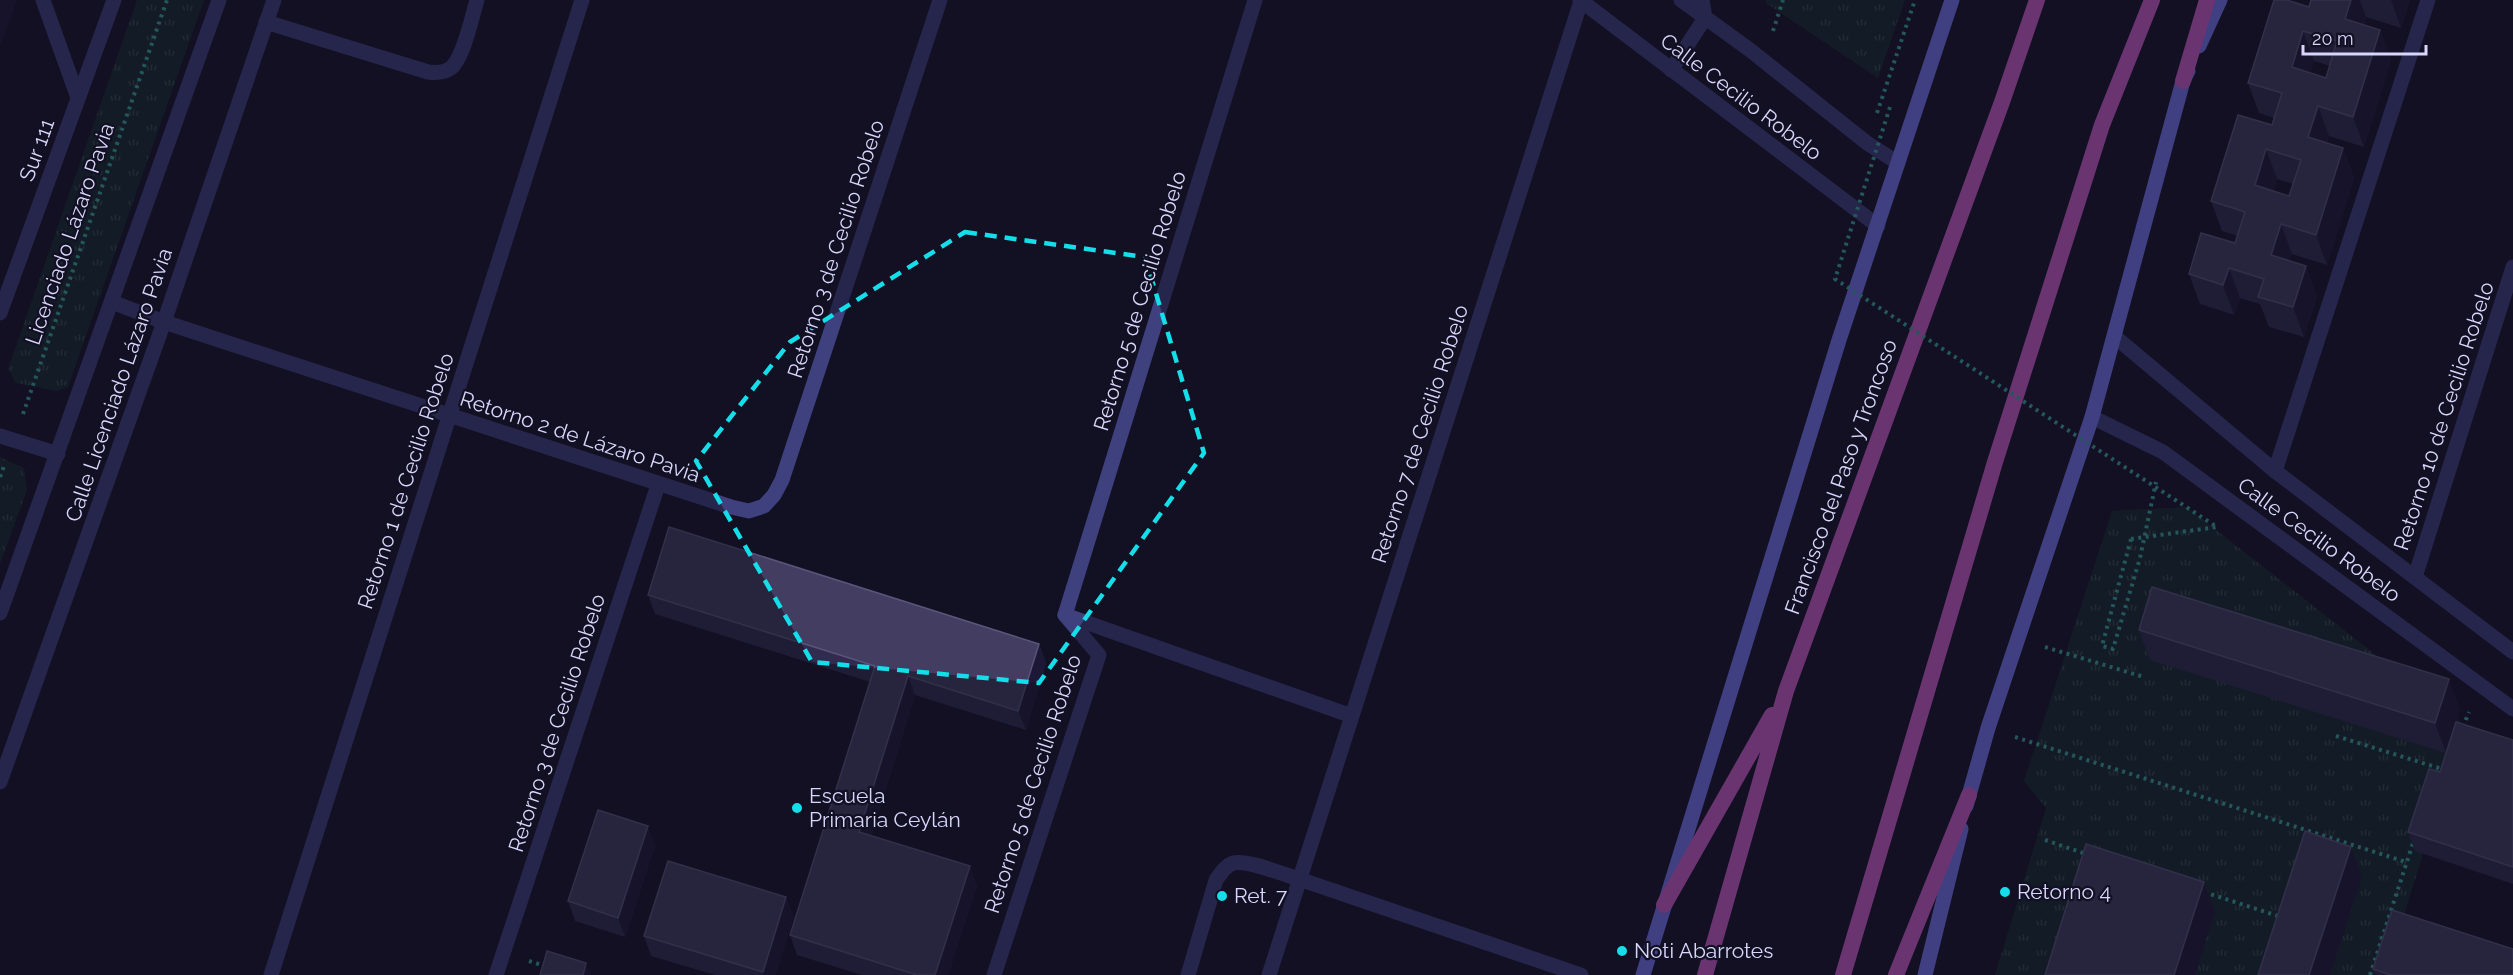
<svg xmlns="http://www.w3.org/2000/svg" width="2513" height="975" font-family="Raleway,sans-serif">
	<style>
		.grass { fill: url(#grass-tufts) }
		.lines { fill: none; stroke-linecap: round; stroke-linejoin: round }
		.path { stroke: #3aab9f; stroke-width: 4; stroke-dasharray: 3 4.5; stroke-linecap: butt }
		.service { stroke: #3f407e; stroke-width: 15 }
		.pedestrian { stroke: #3f407e; stroke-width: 15 }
		.minor { stroke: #3f407e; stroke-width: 15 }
		.tertiary { stroke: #3f407e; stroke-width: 15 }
		.secondary { stroke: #7578f3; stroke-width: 15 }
		.trunk { stroke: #d460ce; stroke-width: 16 }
		.path-bridge { stroke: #3aab9f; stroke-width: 4; stroke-dasharray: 3 4.5; stroke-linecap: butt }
		.wall { fill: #302b4f; fill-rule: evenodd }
		.shaded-wall { fill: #1c1836 }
		.building { fill: #423d61; stroke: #59557a; stroke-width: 1.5; fill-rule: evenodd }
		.marked { fill: none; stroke: #14dee9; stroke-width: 4.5; stroke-dasharray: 12 8; stroke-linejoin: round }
		.poi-dot { fill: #14dee9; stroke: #121023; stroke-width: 2 }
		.labels { text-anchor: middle; stroke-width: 4.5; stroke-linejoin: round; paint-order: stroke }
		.street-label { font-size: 21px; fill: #d8d6fb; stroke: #121023 }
		.poi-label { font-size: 21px; fill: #d8d6fb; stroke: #121023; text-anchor: start }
	</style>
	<defs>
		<pattern id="grass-tufts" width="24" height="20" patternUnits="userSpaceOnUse" patternTransform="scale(1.5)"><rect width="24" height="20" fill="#142c2a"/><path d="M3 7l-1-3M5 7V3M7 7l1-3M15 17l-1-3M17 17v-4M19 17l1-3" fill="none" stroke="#354a4a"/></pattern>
	</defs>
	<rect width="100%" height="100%" fill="#121023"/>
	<path class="grass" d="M 137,0 L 204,0 L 68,387 L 57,391 L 16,383 L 8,369 Z
		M 1766,0 L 1905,0 L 1878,78 L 1766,3 Z
		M 0,457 L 24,468 L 27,490 L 0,564 Z
		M 2187,507 L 2474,732 L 2427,842 L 2385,975 L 1995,975 L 2046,808 L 2024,781 L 2112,511 Z"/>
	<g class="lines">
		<path class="path" d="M 1773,31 L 1783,0
			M 1877,113 L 1915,0
			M 23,414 L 167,0
			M 0,477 L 4,466
			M 2131,539 L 2102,646 L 2113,649 L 2140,558 L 2156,482
			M 2045,647 L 2144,677
			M 2463,727 L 2469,712
			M 2336,736 L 2445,770
			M 2015,737 L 2406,862
			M 2045,840 L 2086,854
			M 2204,892 L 2278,916
			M 529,961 L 545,966
			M 2370,975 L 2414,840"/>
		<path class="service" d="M 43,0 L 78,98
			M 1702,0 L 1705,18
			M 266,22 L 428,72 C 436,73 444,73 451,68 C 464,57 472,16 477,0
			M 2275,471 L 2428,0
			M 1188,975 L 1216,880 C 1221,873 1225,866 1233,863 C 1248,859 1284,875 1299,879"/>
		<path class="pedestrian" d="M 496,975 L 658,485
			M 994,975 L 1099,655 L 1065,615"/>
		<path class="minor" d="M 1255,0 L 1065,615 L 1352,716
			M 112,302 L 164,322 L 731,507 L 749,511 L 764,506 L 774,495 L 782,480 L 940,0
			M 0,313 L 114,0
			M 0,436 L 58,454
			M 2415,577 L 2513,267
			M 1299,879 L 1581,975
			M 271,975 L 582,0
			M 1269,975 L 1581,1"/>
		<path class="tertiary" d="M 1580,0 L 1878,226
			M 1681,0 L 1750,50 L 1867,143 L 1898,163
			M 1671,70 L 1705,18
			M 2114,336 L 2275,471 L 2513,652
			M 2092,417 L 2163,452 L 2513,709
			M 0,613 L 219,0
			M 0,782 L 164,322 L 274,0"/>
		<path class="secondary" d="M 2199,46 L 2220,0
			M 1966,806 L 1988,728 L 2092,417 L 2183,81 L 2188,71
			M 1643,975 L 1839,340 L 1952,0
			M 1925,975 L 1961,829"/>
		<path class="trunk" d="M 2183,81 L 2207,0
			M 1664,905 L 1772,715
			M 1705,975 L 1786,691 L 2002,102 L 2037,0
			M 1843,975 L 1995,462 L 2102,125 L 2152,0
			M 1896,975 L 1969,795"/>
		<path class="path-bridge" d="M 1890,107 L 1835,279 L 2217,527 L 2131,539"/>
	</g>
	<path class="wall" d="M 2311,0 L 2410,0 L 2401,28 L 2366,17 L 2364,25 L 2380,30 L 2391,60 L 2364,147 L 2329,136 L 2327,143 L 2343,148 L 2354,178 L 2327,265 L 2292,254 L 2290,261 L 2317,296 L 2304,337 L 2269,327 L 2260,304 L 2240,298 L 2234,315 L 2200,304 L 2189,274 L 2235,243 L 2238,236 L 2222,231 L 2211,201 L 2272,125 L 2274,118 L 2259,113 L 2248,83 L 2309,7 ZM 2314,61 L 2330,66 L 2326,78 L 2310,73 ZM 2277,179 L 2293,184 L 2289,196 L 2273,191 Z
		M 648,595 L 1039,644 L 1046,663 L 1026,730 L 915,695 L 871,836 L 977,886 L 948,975 L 862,975 L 797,955 L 790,935 L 870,682 L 655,614 Z
		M 2139,630 L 2460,709 L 2446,753 L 2150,660 Z
		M 2513,740 L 2513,884 L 2415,851 L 2408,832 L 2440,772 Z
		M 655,846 L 625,937 L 575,921 L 568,901 Z
		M 794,916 L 775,975 L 715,975 L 651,956 L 644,936 Z
		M 2373,969 L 2513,975 L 2376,975 Z"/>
	<path class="shaded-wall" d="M 0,0 L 17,0 L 0,47 Z
		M 2351,0 L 2360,0 L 2366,17 L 2356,49 L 2345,19 Z
		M 2391,0 L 2410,0 L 2401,28 Z
		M 2380,30 L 2391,60 L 2364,147 L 2353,117 Z
		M 2303,31 L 2314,61 L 2303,97 L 2292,67 Z
		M 2318,106 L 2329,136 L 2319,167 L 2308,137 Z
		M 2343,148 L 2354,178 L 2327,265 L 2316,235 Z
		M 2266,149 L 2277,179 L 2266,215 L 2255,185 Z
		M 2281,224 L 2292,254 L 2282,285 L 2271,255 Z
		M 2306,266 L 2317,296 L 2304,337 L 2293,307 Z
		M 2229,268 L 2240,298 L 2234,315 L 2223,285 Z
		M 1039,644 L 1046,663 L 1026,730 L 1018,711 Z
		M 908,676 L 915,695 L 866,851 L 859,832 Z
		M 2449,679 L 2460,709 L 2446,753 L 2435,723 Z
		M 648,826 L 655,846 L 625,937 L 618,918 Z
		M 2351,847 L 2362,877 L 2330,975 L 2309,975 Z
		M 970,866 L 977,886 L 948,975 L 935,975 Z
		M 2204,882 L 2215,912 L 2195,975 L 2174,975 Z
		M 786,897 L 794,916 L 775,975 L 763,975 L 763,972 Z
		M 586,963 L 591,975 L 583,975 Z"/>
	<path class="building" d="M 2274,0 L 2287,0 L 2309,7 L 2311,0 L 2351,0 L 2345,19 L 2380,30 L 2353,117 L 2318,106 L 2308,137 L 2343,148 L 2316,235 L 2281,224 L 2271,255 L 2306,266 L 2293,307 L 2258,297 L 2264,279 L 2229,268 L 2223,285 L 2189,274 L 2201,233 L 2235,243 L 2245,212 L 2211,201 L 2238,115 L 2272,125 L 2282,93 L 2248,83 ZM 2303,31 L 2337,41 L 2326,78 L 2292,67 ZM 2266,149 L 2301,160 L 2289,196 L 2255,185 Z
		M 669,527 L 1039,644 L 1018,711 L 908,676 L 859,832 L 970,866 L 935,975 L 917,975 L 790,935 L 875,666 L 648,595 Z
		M 2152,587 L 2449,679 L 2435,723 L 2139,630 Z
		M 2456,722 L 2513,740 L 2513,867 L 2408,832 L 2429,769 L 2440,772 Z
		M 598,810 L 648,826 L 618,918 L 568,901 Z
		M 2305,831 L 2351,847 L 2309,975 L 2258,975 Z
		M 2086,844 L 2204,882 L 2174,975 L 2045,975 Z
		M 668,861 L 786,897 L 763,972 L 644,936 Z
		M 2392,910 L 2513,949 L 2513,975 L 2391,975 L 2373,969 Z
		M 547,951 L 586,963 L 583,975 L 540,975 Z"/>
	<path d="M0 0H2513V975H0ZM 965,232 L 1145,257 L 1204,453 L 1039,683 L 812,662 L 696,461 L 790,342 Z" fill="#121023" fill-opacity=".55" fill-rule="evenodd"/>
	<path class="marked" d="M 965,232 L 1145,257 L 1204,453 L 1039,683 L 812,662 L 696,461 L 790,342 Z"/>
	<g class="poi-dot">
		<circle cx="797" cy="808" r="6"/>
		<circle cx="2005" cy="892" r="6"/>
		<circle cx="1222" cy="896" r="6"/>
		<circle cx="1622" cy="951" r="6"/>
	</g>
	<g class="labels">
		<g class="street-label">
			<text transform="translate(1741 97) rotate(37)" y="7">Calle Cecilio Robelo</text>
			<text transform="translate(37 150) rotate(-70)" y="7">Sur 111</text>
			<text transform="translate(70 234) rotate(-71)" y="7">Licenciado Lázaro Pavia</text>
			<text transform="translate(836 249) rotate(-72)" y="7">Retorno 3 de Cecilio Robelo</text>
			<text transform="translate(1140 301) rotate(-73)" y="7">Retorno 5 de Cecilio Robelo</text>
			<text transform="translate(119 385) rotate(-71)" y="7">Calle Licenciado Lázaro Pavia</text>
			<text transform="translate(2444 416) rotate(-72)" y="7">Retorno 10 de Cecilio Robelo</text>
			<text transform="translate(1420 434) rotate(-72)" y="7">Retorno 7 de Cecilio Robelo</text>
			<text transform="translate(580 437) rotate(18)" y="7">Retorno 2 de Lázaro Pavia</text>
			<text transform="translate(1841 477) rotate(-70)" y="7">Francisco del Paso y Troncoso</text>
			<text transform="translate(406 481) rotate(-72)" y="7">Retorno 1 de Cecilio Robelo</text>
			<text transform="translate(2319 540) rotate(36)" y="7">Calle Cecilio Robelo</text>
			<text transform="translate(557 723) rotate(-72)" y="7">Retorno 3 de Cecilio Robelo</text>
			<text transform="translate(1033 784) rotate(-72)" y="7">Retorno 5 de Cecilio Robelo</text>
		</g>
		<g class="poi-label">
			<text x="809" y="803">Escuela<tspan x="809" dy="24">Primaria Ceylán</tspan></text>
			<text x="2017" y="899">Retorno 4</text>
			<text x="1234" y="903">Ret. 7</text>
			<text x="1634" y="958">Noti Abarrotes</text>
		</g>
	</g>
	<path d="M2303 45v9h123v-9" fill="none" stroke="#d8d6fb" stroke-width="3"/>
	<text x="2312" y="45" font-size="18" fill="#d8d6fb" stroke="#121023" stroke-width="4.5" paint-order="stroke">20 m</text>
</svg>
